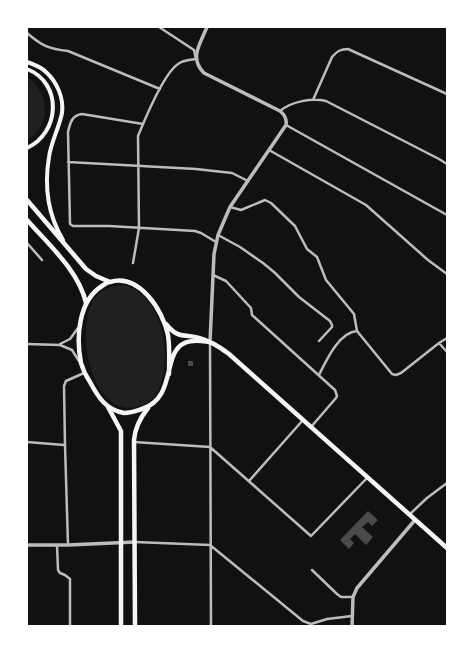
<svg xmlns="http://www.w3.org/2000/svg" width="474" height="653" font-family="Arial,sans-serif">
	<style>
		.green { fill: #202020 }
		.building { fill: #4a4a4a }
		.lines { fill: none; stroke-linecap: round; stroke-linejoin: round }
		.minor { stroke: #bcbcbc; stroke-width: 2.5 }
		.tertiary { stroke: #bcbcbc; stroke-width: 3.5 }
		.secondary { stroke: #f5f5f5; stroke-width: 4 }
		.trunk { stroke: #f5f5f5; stroke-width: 4.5 }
	</style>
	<rect width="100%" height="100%" fill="#111"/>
	<path class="green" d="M 27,77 C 50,92 52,127 27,140 Z
		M 125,285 C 135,289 143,293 149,302 C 166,324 173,379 151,400 C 147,404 141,406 135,407 C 90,418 69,315 101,292 C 109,286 116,286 125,285 Z"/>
	<path class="building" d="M 188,361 L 193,361 L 193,366 L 188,366 Z
		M 368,511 L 378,520 L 372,526 L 368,522 L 362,527 L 373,537 L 366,545 L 355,534 L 350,539 L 354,543 L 349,549 L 340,540 Z"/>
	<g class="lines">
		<path class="minor" d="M 27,33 C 42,46 49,49 68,51 L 160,89
			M 313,100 L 332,57 C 337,51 341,49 348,49 L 447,94
			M 280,111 C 292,101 312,98 326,101 L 439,159 L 447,164
			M 143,124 L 82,114 C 72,115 70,123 68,132 L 70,224 L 73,226 L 109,226 L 195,231 L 201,233 L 216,242
			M 286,125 L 447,215
			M 269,150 L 366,205 L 428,260 L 447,274
			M 68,162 L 196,169 L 232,173 L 248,181
			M 230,207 L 241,210 L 265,200 L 271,203 L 295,226 L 307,249 L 317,257 L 326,280 L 354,314 L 357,331 L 392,374 L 396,375 L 401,373 L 439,343 L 447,352
			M 218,235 L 240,247 L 263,263 L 274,272 L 299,297 L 330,321 L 332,325 L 332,327 L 319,341
			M 27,243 L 42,260
			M 133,263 L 139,228 L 138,136 C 145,119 163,74 178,64 C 183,60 190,60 196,59 L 194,50 L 159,27
			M 213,275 L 226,281 L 251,308 L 252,315 L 335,390 L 337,396 L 336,398 L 311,427
			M 210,343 L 211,626
			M 439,343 L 447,338
			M 27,344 L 60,345 L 72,350 L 79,361
			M 60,344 L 70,339 L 78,328
			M 319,375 C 326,361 339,332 357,331
			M 27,442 L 64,445
			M 134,442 L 210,447 L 311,536 L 367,478
			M 249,481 L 303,420
			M 410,514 L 427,498 L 447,483
			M 135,542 L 210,545 L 303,621 L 311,624 L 327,619 L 352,616
			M 57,545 L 58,570 L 60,573 L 65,575 L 70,579 L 70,626
			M 68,545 L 65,445 L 64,386 L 66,381 L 84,373
			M 312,570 L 337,594 L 341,597 L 353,597"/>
		<path class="tertiary" d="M 207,27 C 200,44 189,58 204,73 L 280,111 C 285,115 287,119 286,125 L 230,207 L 218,235 L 214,254 L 210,342
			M 27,545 L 68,545 L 135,542
			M 352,626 L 353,597 L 357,588 L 415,520"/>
		<path class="secondary" d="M 27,62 C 33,64 41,67 46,72 C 57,82 64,98 62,113 C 59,128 51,142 49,157 C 44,187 48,215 63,240
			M 27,69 C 63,83 60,133 27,148"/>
		<path class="trunk" d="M 27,200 L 86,269 L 96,276 L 110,282
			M 27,220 C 48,244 79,271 86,303
			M 166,324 C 179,340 183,333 199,338 C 210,341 220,347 229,354 L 447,548
			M 169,374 C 169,361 170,348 168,335 C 163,310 139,273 110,282 C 107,282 104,285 102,286 C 78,301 76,338 81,363 C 83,370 86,376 90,382 C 98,397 106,410 124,413 C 131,413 136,411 142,409 C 175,398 163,359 181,345 C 189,339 201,341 210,342
			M 108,407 L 121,431 L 121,626
			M 135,626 L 134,440 C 135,427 140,418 148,408"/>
	</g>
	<rect width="474" height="653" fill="none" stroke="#ffffff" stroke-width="56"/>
</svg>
